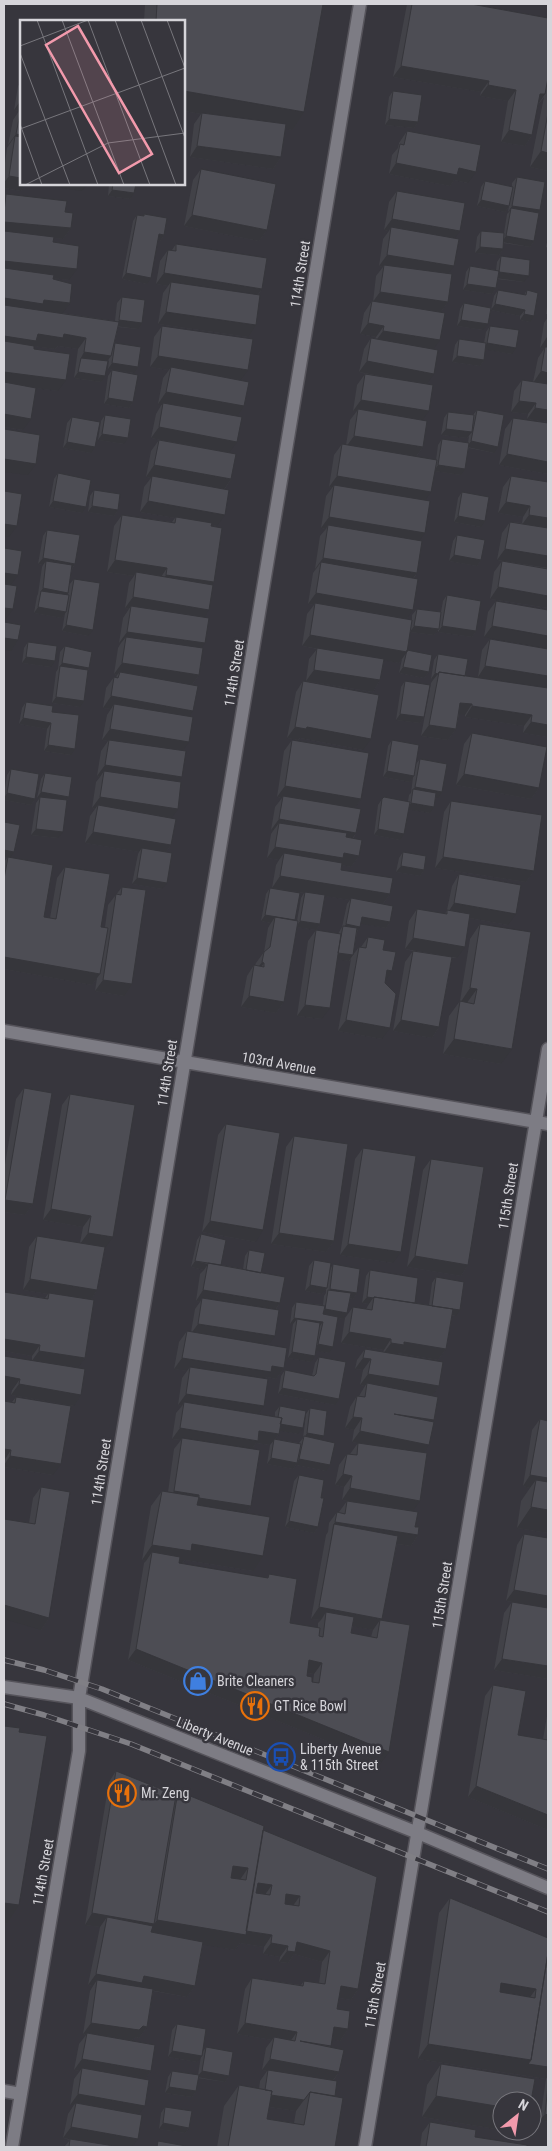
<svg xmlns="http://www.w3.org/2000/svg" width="552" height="2151" font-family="'Roboto Condensed',sans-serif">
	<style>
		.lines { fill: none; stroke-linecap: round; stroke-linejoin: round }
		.minor-casing { stroke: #56545b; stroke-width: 15 }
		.minor { stroke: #7d7c84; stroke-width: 12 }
		.rail-casing { stroke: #807f85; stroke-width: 5.5 }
		.rail { stroke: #37363d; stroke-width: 4; stroke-dasharray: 11; stroke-linecap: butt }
		.wall { fill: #424248; fill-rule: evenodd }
		.shaded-wall { fill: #36363b }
		.building { fill: #4d4d54; stroke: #36363b; fill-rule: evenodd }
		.labels { text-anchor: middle; stroke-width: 5; stroke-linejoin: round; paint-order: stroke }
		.street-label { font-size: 14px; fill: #d6d5da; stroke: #37363d }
		.poi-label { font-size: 14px; fill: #d6d5da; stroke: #37363d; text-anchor: start }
		.inset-road { fill: none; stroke: #77767c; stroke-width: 1 }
		.view { fill: #f29aac; fill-opacity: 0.15; stroke: #f29aac; stroke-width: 2.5 }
		.inset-edge { fill: none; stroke: #d6d5da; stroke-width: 2.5 }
	</style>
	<rect width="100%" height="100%" fill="#37363d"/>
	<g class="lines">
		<defs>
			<path id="minor" d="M 4,1031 L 548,1124
				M 4,1687 L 79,1698 L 418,1833 L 548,1888
				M 4,2091 L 21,2094
				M 12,2147 L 79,1751 L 79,1698 L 360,4
				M 365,2147 L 548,1049"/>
		</defs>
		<use href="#minor" class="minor-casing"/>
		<use href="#minor" class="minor"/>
		<defs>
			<path id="rail" d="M 4,1660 L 44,1670 L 102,1689 L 548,1869
				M 4,1704 L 44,1715 L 131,1744 L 548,1912"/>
		</defs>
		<use href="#rail" class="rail-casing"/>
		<use href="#rail" class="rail"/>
	</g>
	<path class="wall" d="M 145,4 L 323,4 L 292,130 L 285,128 L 281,157 L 273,169 L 190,157 L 194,124 L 201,114 L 184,111 L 184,21 L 144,21 Z
		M 407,4 L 471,4 L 548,18 L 548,171 L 530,167 L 544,97 L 537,106 L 532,135 L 525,146 L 501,142 L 508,101 L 480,96 L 481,92 L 393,77 Z
		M 21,82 L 21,184 L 25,184 L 21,191 L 4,188 L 4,170 L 7,148 L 9,145 L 8,145 L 13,120 L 19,111 L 14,110 L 18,86 Z
		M 393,91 L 418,122 L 414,128 L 385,125 L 389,97 Z
		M 407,131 L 468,183 L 454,180 L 450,186 L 389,174 L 392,155 L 398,148 L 399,143 Z
		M 201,169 L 267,230 L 259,241 L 184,226 L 193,180 Z
		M 517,177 L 540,210 L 538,213 L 534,241 L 530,247 L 503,243 L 503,249 L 499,255 L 475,253 L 477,237 L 481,231 L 504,233 L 507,214 L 509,212 L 508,212 L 509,206 L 505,212 L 477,206 L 481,187 L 485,181 L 512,187 L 512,183 Z
		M 109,184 L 136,184 L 130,199 L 108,196 Z
		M 397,191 L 455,238 L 449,274 L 448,302 L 440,313 L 427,384 L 422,420 L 423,447 L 416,457 L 436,460 L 438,445 L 442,439 L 468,443 L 469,436 L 467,438 L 441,435 L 444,418 L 448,412 L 473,415 L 477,410 L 494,453 L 469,448 L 461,475 L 435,471 L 425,500 L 420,540 L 417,573 L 414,578 L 407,619 L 412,620 L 412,615 L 417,609 L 441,612 L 443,601 L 447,595 L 476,631 L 472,637 L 438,632 L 438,630 L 434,635 L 410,632 L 407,650 L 429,672 L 424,678 L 399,673 L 402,659 L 399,663 L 384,660 L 380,680 L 373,692 L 306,681 L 309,659 L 317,649 L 302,646 L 307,614 L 314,605 L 308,604 L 313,573 L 316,569 L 315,569 L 320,536 L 326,529 L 321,528 L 326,496 L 332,488 L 329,487 L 334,455 L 342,444 L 346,445 L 350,420 L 357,411 L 353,411 L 357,385 L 365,374 L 371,375 L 359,372 L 364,349 L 371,338 L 375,339 L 376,337 L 360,334 L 364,313 L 372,301 L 373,302 L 376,276 L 383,267 L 379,266 L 383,239 L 389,231 L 384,230 L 389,202 Z
		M 6,194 L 65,212 L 71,228 L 63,239 L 53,238 L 53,242 L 69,280 L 53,278 L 70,303 L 62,313 L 115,321 L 117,303 L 122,297 L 138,329 L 118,327 L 114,345 L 115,343 L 134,373 L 108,369 L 109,359 L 108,361 L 101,382 L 74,378 L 78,349 L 58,346 L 55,349 L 34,346 L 34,349 L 58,391 L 36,388 L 23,430 L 4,427 L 4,197 Z
		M 144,214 L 164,235 L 160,241 L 158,241 L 147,284 L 122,279 L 133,221 L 137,215 L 143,216 Z
		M 548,238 L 548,248 L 546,247 Z
		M 176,244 L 262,289 L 258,295 L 248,337 L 158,324 L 163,293 L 168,286 L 156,284 L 160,261 L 168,250 L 172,250 Z
		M 501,256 L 524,282 L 497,279 L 496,288 L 492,294 L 463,290 L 466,272 L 470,266 L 496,270 L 497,262 Z
		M 498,290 L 524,295 L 527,290 L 530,322 L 520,320 L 520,316 L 491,310 L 494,296 Z
		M 548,299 L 548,314 L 546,314 Z
		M 464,303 L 483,330 L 457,326 L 460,309 Z
		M 548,317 L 548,422 L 527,419 L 528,414 L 511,412 L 514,391 L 522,380 L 533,382 L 538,358 L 544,349 L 540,348 L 544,323 Z
		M 162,326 L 241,380 L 237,417 L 229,452 L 231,479 L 224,490 L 217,526 L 211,525 L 214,582 L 212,584 L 204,617 L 199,675 L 192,685 L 190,716 L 183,751 L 179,782 L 171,818 L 171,845 L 166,852 L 162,889 L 132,884 L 138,854 L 139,852 L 85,843 L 90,816 L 95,809 L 92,808 L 96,782 L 100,777 L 97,776 L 101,751 L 108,741 L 102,740 L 107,715 L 111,709 L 103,708 L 106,688 L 114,677 L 116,678 L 117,675 L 114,674 L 118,648 L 121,643 L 119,643 L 123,618 L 129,609 L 125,608 L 129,583 L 134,576 L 107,572 L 114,526 L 122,515 L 172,522 L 175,518 L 140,512 L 144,487 L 151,478 L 146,477 L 151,451 L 159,440 L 167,441 L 151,438 L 156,414 L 162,404 L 158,404 L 163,378 L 169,370 L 150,367 L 154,337 Z
		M 490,326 L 512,354 L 485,349 L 484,360 L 480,366 L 452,362 L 455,345 L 459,339 L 484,343 L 486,332 Z
		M 112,370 L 133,402 L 129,408 L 104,404 L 108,376 Z
		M 105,415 L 124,444 L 98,440 L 101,421 Z
		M 72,417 L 91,453 L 63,448 L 67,423 Z
		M 513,418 L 548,423 L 548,608 L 490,599 L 494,572 L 502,561 L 497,560 L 502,533 L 510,522 L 522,523 L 523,517 L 498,513 L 503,487 L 511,476 L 547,482 L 548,474 L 499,465 L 505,429 Z
		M 58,473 L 82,513 L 49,507 L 54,479 Z
		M 94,490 L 118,510 L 114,516 L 88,512 L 90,496 Z
		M 462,492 L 481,527 L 454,522 L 458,498 Z
		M 47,530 L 75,564 L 72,569 L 66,595 L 68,595 L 69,585 L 74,579 L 88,636 L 62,631 L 65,613 L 62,618 L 34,613 L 37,596 L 38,594 L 42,567 L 43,565 L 38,564 L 43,536 Z
		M 457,535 L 481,560 L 477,566 L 449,561 L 453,541 Z
		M 496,601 L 548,610 L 484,637 L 488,612 Z
		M 490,639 L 548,649 L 548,735 L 547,737 L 523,733 L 524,726 L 465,717 L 465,715 L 459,714 L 456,729 L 448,740 L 421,736 L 431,683 L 433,680 L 431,679 L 434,660 L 438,654 L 468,659 L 465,676 L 520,684 L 478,677 L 482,650 Z
		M 28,642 L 51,667 L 22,663 L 24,648 Z
		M 65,646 L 89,668 L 88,670 L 80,707 L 52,703 L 56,672 L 58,669 L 60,652 Z
		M 303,681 L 363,750 L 300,738 L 298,740 L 287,738 L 296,692 Z
		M 405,681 L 424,717 L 420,723 L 396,720 L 401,687 Z
		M 26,702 L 52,712 L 71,755 L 44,751 L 47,729 L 19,724 L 22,708 Z
		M 472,733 L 539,788 L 531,799 L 456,785 L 464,744 Z
		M 292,740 L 361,799 L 354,808 L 356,833 L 353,839 L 359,856 L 351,867 L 342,865 L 341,870 L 390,894 L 383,904 L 390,922 L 386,928 L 360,923 L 357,932 L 353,955 L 359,947 L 361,947 L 368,937 L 383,950 L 385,982 L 382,1039 L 338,1031 L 351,959 L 349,961 L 337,959 L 322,1019 L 297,1016 L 308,941 L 316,930 L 338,934 L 342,927 L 347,904 L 350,900 L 325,896 L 320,924 L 316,930 L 297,927 L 284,1002 L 276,1013 L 241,1007 L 247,976 L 254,965 L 255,965 L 256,963 L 264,952 L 268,928 L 271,923 L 261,921 L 266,894 L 270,888 L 295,921 L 297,921 L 301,898 L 304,893 L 272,888 L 276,865 L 279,860 L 267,858 L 271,834 L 273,831 L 271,830 L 275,807 L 282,798 L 277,797 L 284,751 Z
		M 392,740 L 416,764 L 420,759 L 438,798 L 436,797 L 430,813 L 409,809 L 400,840 L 374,835 L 378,805 L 382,799 L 408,801 L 409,795 L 411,793 L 413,777 L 410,782 L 383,777 L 388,746 Z
		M 11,769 L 35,799 L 31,805 L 4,800 L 4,794 L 7,775 Z
		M 45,773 L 69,797 L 67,800 L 58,838 L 31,835 L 36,803 L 39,799 L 37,798 L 41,779 Z
		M 451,801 L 534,871 L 526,882 L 435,868 L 444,812 Z
		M 403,852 L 424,870 L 420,876 L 396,872 L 399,858 Z
		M 4,857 L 11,858 L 44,917 L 50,918 L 57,878 L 65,867 L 101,927 L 105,927 L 108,905 L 122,887 L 124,996 L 95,991 L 97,978 L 92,985 L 4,969 L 4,862 L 7,858 Z
		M 459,874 L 508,925 L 469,918 L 457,958 L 452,958 L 439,1027 L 432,1038 L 393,1031 L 405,962 L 413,951 L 405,949 L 409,921 L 417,909 L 445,914 L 447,910 L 452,886 Z
		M 480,924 L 501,1064 L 443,1054 L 449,1016 L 460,1001 L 470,939 Z
		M 24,1088 L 33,1204 L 25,1215 L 4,1212 L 4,1170 L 16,1099 Z
		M 70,1094 L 105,1248 L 97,1290 L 91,1299 L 85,1358 L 77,1368 L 74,1406 L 11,1395 L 12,1390 L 32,1360 L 32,1356 L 4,1351 L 4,1292 L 45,1298 L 48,1294 L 23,1290 L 29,1247 L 37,1236 L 80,1243 L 83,1227 L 43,1220 L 62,1105 Z
		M 226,1124 L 256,1242 L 202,1232 L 218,1135 Z
		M 294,1136 L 334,1241 L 326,1252 L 271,1244 L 286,1147 Z
		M 363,1148 L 393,1263 L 340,1255 L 355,1159 Z
		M 431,1159 L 468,1265 L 461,1276 L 407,1267 L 423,1170 Z
		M 201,1234 L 221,1265 L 243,1269 L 245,1256 L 249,1250 L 261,1273 L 280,1303 L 276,1309 L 269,1345 L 284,1368 L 276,1379 L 267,1377 L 266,1379 L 258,1414 L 275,1417 L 275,1412 L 280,1406 L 298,1434 L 279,1430 L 279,1434 L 275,1439 L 299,1443 L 303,1438 L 306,1414 L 310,1408 L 321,1440 L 326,1471 L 296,1465 L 293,1469 L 267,1464 L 270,1445 L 256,1443 L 252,1449 L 251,1506 L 246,1513 L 253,1571 L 185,1560 L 182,1564 L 267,1578 L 269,1574 L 290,1623 L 318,1628 L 318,1623 L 321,1620 L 311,1619 L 326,1535 L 328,1532 L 329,1523 L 337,1512 L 339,1512 L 347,1501 L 366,1504 L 342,1500 L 344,1487 L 335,1485 L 339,1465 L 347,1454 L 350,1454 L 358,1443 L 352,1442 L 354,1430 L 345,1428 L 350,1407 L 357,1396 L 359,1396 L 365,1386 L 360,1385 L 363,1370 L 355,1369 L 357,1360 L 365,1349 L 383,1352 L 384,1350 L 341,1343 L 345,1318 L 353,1307 L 366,1309 L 369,1304 L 362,1303 L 366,1276 L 370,1270 L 415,1303 L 429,1305 L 432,1283 L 436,1277 L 456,1316 L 452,1316 L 446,1349 L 438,1360 L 397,1353 L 397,1354 L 439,1386 L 432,1395 L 433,1422 L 424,1452 L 413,1511 L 415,1527 L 418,1535 L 411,1546 L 397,1544 L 381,1620 L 381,1763 L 128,1660 L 144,1563 L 146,1561 L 142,1560 L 151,1506 L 162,1491 L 168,1492 L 174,1449 L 181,1440 L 172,1439 L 176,1413 L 182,1406 L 178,1405 L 182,1378 L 187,1371 L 174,1369 L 179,1342 L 187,1331 L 191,1332 L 195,1309 L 200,1302 L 196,1301 L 200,1274 L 204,1270 L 191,1267 L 197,1240 ZM 353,1626 L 373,1630 L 371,1637 L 351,1633 ZM 307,1673 L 314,1674 L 313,1682 L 312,1682 L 307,1676 Z
		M 314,1260 L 330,1270 L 333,1264 L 357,1293 L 353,1299 L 350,1299 L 343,1319 L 338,1318 L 329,1353 L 316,1350 L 311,1362 L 288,1358 L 293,1324 L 290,1324 L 292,1308 L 296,1302 L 323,1305 L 324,1296 L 326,1293 L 326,1289 L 322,1294 L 305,1291 L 309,1266 Z
		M 319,1357 L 335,1405 L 278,1394 L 281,1376 L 285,1370 L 312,1376 L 315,1363 Z
		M 16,1397 L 53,1475 L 4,1467 L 4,1401 L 12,1402 Z
		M 540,1419 L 548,1421 L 548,1533 L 517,1528 L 521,1501 L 530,1488 L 523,1486 L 532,1430 Z
		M 299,1475 L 318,1527 L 314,1533 L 285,1527 L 294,1481 Z
		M 41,1487 L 49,1618 L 41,1630 L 29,1523 L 33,1498 Z
		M 524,1534 L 548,1538 L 548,1679 L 494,1670 L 504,1613 L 512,1602 L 528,1605 L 506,1601 L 517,1545 Z
		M 493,1685 L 518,1735 L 543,1739 L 548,1710 L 548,1830 L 468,1797 L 485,1696 Z
		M 116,1771 L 176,1795 L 178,1791 L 263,1830 L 358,1989 L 351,2000 L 339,1998 L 337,2009 L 348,2029 L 340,2041 L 332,2039 L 330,2047 L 339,2072 L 333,2081 L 335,2096 L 335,2147 L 217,2147 L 224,2106 L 239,2085 L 259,2089 L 260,2081 L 267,2071 L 262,2070 L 266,2048 L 272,2040 L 237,2034 L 245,1989 L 252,1978 L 301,1985 L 304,1981 L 319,1983 L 322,1962 L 294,1954 L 288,1963 L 279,1962 L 280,1957 L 263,1954 L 264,1947 L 240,1943 L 235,1950 L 203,1944 L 195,1986 L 187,1997 L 153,1991 L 147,2027 L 139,2038 L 136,2037 L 131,2041 L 151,2071 L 145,2079 L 132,2147 L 64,2147 L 70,2140 L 63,2138 L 68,2114 L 74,2105 L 70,2105 L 74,2079 L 80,2071 L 74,2070 L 79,2044 L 86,2035 L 83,2034 L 90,1991 L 93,1986 L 88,1985 L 100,1927 L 85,1925 L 109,1782 ZM 269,2107 L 296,2111 L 294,2123 L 267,2119 Z
		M 450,1898 L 548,1938 L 548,2122 L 540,2120 L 546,2079 L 418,2059 L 439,1913 Z
		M 177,2024 L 202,2053 L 206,2047 L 229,2076 L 225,2082 L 198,2078 L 196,2091 L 192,2097 L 165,2093 L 168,2077 L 172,2071 L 198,2075 L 201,2056 L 197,2062 L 168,2057 L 172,2030 Z
		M 441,2064 L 502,2101 L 502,2130 L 422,2117 L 427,2085 Z
		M 165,2107 L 189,2128 L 185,2133 L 159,2129 L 161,2113 Z
		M 430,2122 L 475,2137 L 527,2147 L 420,2147 L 422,2133 Z"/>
	<path class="shaded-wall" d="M 401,66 L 489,81 L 481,92 L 393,77 Z
		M 488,85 L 516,90 L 508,101 L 480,96 Z
		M 184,91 L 304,112 L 292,130 L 202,114 L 202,113 L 201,114 L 184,111 Z
		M 540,94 L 545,94 L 537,106 Z
		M 21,100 L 21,111 L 21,109 L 19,111 L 14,110 Z
		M 389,119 L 418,122 L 414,128 L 385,125 Z
		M 509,130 L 532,135 L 525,146 L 501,142 Z
		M 16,134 L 21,135 L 21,147 L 15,136 L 9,145 L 8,145 Z
		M 197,146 L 281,157 L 273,169 L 190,157 Z
		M 541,151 L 548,153 L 548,171 L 530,167 Z
		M 396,163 L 459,168 L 476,172 L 468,183 L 454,180 L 450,186 L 389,174 Z
		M 9,176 L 21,178 L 21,184 L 25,184 L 21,191 L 4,188 L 4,183 Z
		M 36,184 L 88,184 L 82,191 Z
		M 112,190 L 134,193 L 130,199 L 108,196 Z
		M 481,200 L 509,206 L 505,212 L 477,206 Z
		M 512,206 L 540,210 L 536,216 L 511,208 L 509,212 L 508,212 Z
		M 192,215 L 267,230 L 259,241 L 184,226 Z
		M 392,219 L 460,231 L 452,242 L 391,227 L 389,231 L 384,230 Z
		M 4,222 L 71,228 L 63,239 L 4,234 Z
		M 159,234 L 164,235 L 160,241 L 155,240 Z
		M 506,236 L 534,241 L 530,247 L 502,242 Z
		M 480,247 L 503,249 L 499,255 L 475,253 Z
		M 387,255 L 454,266 L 446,277 L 384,265 L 383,267 L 379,266 Z
		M 4,261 L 77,269 L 69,280 L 4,273 Z
		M 499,272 L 529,276 L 524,282 L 495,278 Z
		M 126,273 L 151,278 L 147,284 L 122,279 Z
		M 164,273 L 262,289 L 254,300 L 171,282 L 168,286 L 156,284 Z
		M 467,284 L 496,288 L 492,294 L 463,290 Z
		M 380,292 L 448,302 L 440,313 L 372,303 Z
		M 4,298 L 44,300 L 70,303 L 62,314 L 4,311 Z
		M 495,304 L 525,310 L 520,316 L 491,310 Z
		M 166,312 L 256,325 L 248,337 L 158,324 Z
		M 524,314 L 534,316 L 530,322 L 520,320 Z
		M 119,320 L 142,323 L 138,329 L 115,326 Z
		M 461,320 L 488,324 L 483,330 L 457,326 Z
		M 368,323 L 384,326 L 376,337 L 360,334 Z
		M 383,331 L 440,340 L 432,351 L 375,342 Z
		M 38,334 L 64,334 L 86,338 L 78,349 L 58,346 L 55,349 L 33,346 L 4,348 L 4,336 Z
		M 547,337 L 548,337 L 548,349 L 545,347 L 544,349 L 540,348 Z
		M 487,343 L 516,348 L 512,354 L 483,349 Z
		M 84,352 L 111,356 L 103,367 L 81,358 Z
		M 158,356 L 248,370 L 240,381 L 171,367 L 169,370 L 150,367 Z
		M 457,356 L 484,360 L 480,366 L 452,362 Z
		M 367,361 L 434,374 L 426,385 L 359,372 Z
		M 112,363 L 138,367 L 134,373 L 108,369 Z
		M 541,371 L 548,373 L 548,385 L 533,383 Z
		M 4,372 L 66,380 L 58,391 L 4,384 Z
		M 78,372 L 105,376 L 101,382 L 74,378 Z
		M 166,392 L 244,406 L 236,418 L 158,404 Z
		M 108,398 L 133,402 L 129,408 L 104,404 Z
		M 361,400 L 429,411 L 421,422 L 358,409 L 357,411 L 353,411 Z
		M 519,401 L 536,403 L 528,414 L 511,412 Z
		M 535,408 L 548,410 L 548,422 L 527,419 Z
		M 4,414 L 31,419 L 23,430 L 4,427 Z
		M 159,427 L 237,442 L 229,453 L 151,438 Z
		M 446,429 L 472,432 L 467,438 L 441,435 Z
		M 102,434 L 128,438 L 124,444 L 98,440 Z
		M 354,436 L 423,447 L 415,458 L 346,447 Z
		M 471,441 L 498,447 L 494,453 L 467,447 Z
		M 67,442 L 95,447 L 91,453 L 63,448 Z
		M 507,454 L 548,462 L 548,474 L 499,465 Z
		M 4,459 L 36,464 L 28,475 L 4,472 Z
		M 154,465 L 231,479 L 223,491 L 146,477 Z
		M 438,465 L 465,469 L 461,475 L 434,471 Z
		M 337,476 L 431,492 L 423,503 L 334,485 L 332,488 L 329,487 Z
		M 53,501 L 86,507 L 82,513 L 49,507 Z
		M 148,501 L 225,515 L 217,526 L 176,519 L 176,517 L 175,518 L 140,512 Z
		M 506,502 L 530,506 L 523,517 L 498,513 Z
		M 92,506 L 118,510 L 114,516 L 88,512 Z
		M 529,515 L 548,518 L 548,531 L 521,526 Z
		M 458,516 L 485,521 L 481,527 L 454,522 Z
		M 329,517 L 425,533 L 417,544 L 328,525 L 326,529 L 321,528 Z
		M 4,524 L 17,526 L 9,537 L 4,536 Z
		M 505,549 L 548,556 L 548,568 L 497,560 Z
		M 454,555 L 481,560 L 477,566 L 449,561 Z
		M 43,558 L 75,564 L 71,570 L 46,561 L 43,565 L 38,564 Z
		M 323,558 L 417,573 L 409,584 L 321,562 L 316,569 L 315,569 Z
		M 115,560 L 167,568 L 159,580 L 136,572 L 134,576 L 107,572 Z
		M 4,573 L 18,575 L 10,586 L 4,585 Z
		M 166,575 L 214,582 L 206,593 L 158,586 Z
		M 498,587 L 548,596 L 548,608 L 490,599 Z
		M 43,588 L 68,593 L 64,599 L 41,591 Z
		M 316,593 L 413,610 L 405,621 L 315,603 L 314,605 L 308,604 Z
		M 133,597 L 209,610 L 202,621 L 131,606 L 129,609 L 125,608 Z
		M 38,607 L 66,612 L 62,618 L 34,613 Z
		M 4,608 L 13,609 L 5,620 L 4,620 Z
		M 66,625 L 93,630 L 88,636 L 62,631 Z
		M 414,626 L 439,629 L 434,635 L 410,632 Z
		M 442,626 L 476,631 L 472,637 L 438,632 Z
		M 492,626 L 548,636 L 548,649 L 484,637 Z
		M 127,632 L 205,643 L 197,654 L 126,637 L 121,643 L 119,643 Z
		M 310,635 L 407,652 L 399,663 L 302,646 Z
		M 4,638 L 18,640 L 11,651 L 4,650 Z
		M 26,657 L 55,661 L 51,667 L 22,663 Z
		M 62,663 L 89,668 L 85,674 L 60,666 L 58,669 Z
		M 122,663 L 199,675 L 191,686 L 120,672 L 117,675 L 114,674 Z
		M 485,666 L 548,676 L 548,689 L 478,677 Z
		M 403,667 L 429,672 L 424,678 L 399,673 Z
		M 314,670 L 380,680 L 373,692 L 306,681 Z
		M 435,673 L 438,674 L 433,680 L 431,679 Z
		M 111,696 L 193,711 L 186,722 L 114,704 L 111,709 L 103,708 Z
		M 56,697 L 84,701 L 80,707 L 52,703 Z
		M 460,703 L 472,704 L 465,715 L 453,714 Z
		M 472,706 L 532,715 L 524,726 L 465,717 Z
		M 400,714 L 424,717 L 420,723 L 396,720 Z
		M 23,718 L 51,723 L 47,729 L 19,724 Z
		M 531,722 L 548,725 L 548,735 L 547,737 L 523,733 Z
		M 429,725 L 456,729 L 448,740 L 421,736 Z
		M 295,727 L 307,727 L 371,739 L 363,750 L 300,738 L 298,740 L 287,738 Z
		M 110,729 L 189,742 L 181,753 L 109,740 L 108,741 L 102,740 Z
		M 48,745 L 75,749 L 71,755 L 44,751 Z
		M 105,765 L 182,777 L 174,788 L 104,771 L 100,777 L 97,776 Z
		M 387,771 L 414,776 L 410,782 L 383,777 Z
		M 464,774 L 539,788 L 531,799 L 456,785 Z
		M 285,786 L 361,799 L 353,810 L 283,796 L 282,798 L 277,797 Z
		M 415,787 L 442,792 L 438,798 L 413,793 L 413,789 L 410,793 Z
		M 41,792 L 69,797 L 65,803 L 40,797 L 39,799 L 37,798 Z
		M 7,793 L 35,799 L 31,805 L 4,800 L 4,798 Z
		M 100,797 L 178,809 L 170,820 L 98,805 L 95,809 L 92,808 Z
		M 411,803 L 434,807 L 430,813 L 407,809 Z
		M 279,819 L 356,833 L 349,844 L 279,823 L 273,831 L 271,830 Z
		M 36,829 L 63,832 L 58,838 L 31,835 Z
		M 378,829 L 404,834 L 400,840 L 374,835 Z
		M 93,832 L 171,845 L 163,856 L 142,848 L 139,852 L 85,843 Z
		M 275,847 L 344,853 L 359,856 L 351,867 L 284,853 L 279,860 L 267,858 Z
		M 4,850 L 14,852 L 10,858 L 4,857 Z
		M 443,857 L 534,871 L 526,882 L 435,868 Z
		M 401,866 L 424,870 L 420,876 L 396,872 Z
		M 280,876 L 390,894 L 382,905 L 351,898 L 350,900 L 272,888 Z
		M 137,878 L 167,883 L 162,889 L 132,884 Z
		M 454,903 L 516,914 L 508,925 L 447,914 Z
		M 265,915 L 295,920 L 275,917 L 271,923 L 261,921 Z
		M 362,917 L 390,922 L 386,928 L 357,923 Z
		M 300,921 L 320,924 L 316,930 L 296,927 Z
		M 346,924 L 360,927 L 355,933 L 342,930 Z
		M 413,938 L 465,947 L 457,958 L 405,949 Z
		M 338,953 L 353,955 L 349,961 L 334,959 Z
		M 4,957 L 100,974 L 92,985 L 4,969 Z
		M 262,962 L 264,963 L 256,974 L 254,973 Z
		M 387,970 L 392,971 L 385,982 Z
		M 103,980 L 132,984 L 124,996 L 95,991 Z
		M 470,988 L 477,989 L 466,1004 L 460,1003 Z
		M 249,996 L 284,1002 L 276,1013 L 241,1007 Z
		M 305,1005 L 330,1008 L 322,1019 L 297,1016 Z
		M 346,1020 L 390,1028 L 382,1039 L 338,1031 Z
		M 401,1020 L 439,1027 L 432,1038 L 393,1031 Z
		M 454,1039 L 512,1049 L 501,1064 L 443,1054 Z
		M 5,1200 L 33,1204 L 25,1215 L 4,1212 L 4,1201 Z
		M 51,1209 L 91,1216 L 83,1227 L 43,1220 Z
		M 210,1221 L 263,1230 L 256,1242 L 202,1232 Z
		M 88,1233 L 113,1237 L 105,1248 L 80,1244 Z
		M 279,1233 L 334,1241 L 326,1252 L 271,1244 Z
		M 348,1244 L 401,1252 L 393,1263 L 340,1255 Z
		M 415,1256 L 468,1265 L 461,1276 L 407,1267 Z
		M 195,1261 L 208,1264 L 204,1270 L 191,1267 Z
		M 30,1279 L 97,1290 L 90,1301 L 49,1293 L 48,1294 L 23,1290 Z
		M 310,1285 L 327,1288 L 322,1294 L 305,1291 Z
		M 330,1289 L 357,1293 L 353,1299 L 327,1295 L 328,1291 Z
		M 203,1290 L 280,1303 L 272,1314 L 202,1298 L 200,1302 L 196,1301 Z
		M 367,1297 L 373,1298 L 369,1304 L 362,1303 Z
		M 432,1306 L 460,1310 L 456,1316 L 428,1312 Z
		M 325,1309 L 347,1313 L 343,1319 L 321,1315 Z
		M 294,1318 L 323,1322 L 318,1328 L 297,1319 L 293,1324 L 290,1324 Z
		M 198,1324 L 275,1336 L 267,1347 L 190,1335 Z
		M 349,1332 L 391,1339 L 384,1350 L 341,1343 Z
		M 4,1339 L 40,1345 L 32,1356 L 4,1351 Z
		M 404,1342 L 446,1349 L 438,1360 L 397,1353 L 396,1356 L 383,1354 L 391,1343 Z
		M 318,1344 L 333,1347 L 329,1353 L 314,1350 Z
		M 39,1351 L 85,1358 L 77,1369 L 31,1362 Z
		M 292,1352 L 315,1356 L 311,1362 L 288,1358 Z
		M 182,1358 L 272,1366 L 284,1368 L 276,1379 L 267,1377 L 263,1384 L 190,1367 L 187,1371 L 174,1369 Z
		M 363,1358 L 371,1359 L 363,1370 L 355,1369 Z
		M 368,1374 L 439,1386 L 431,1397 L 367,1383 L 365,1386 L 360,1385 Z
		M 4,1376 L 20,1379 L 12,1390 L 4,1389 Z
		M 19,1384 L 81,1395 L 74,1406 L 11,1395 Z
		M 282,1388 L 339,1399 L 335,1405 L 278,1394 Z
		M 186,1394 L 264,1406 L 256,1417 L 184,1402 L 182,1406 L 178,1405 Z
		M 394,1414 L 434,1420 L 426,1431 Z
		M 353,1417 L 362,1418 L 354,1430 L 345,1428 Z
		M 277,1423 L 303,1428 L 298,1434 L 272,1429 Z
		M 180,1428 L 259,1431 L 279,1434 L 270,1445 L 256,1443 L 250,1452 L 182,1438 L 181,1440 L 172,1439 Z
		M 360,1431 L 429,1445 L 422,1456 L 352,1442 Z
		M 307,1433 L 324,1436 L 319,1441 L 304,1438 Z
		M 4,1449 L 11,1450 L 4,1461 Z
		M 10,1456 L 61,1464 L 53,1475 L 4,1467 L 4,1465 Z
		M 271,1458 L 297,1463 L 299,1459 L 330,1465 L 326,1471 L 296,1465 L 293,1469 L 267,1464 Z
		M 343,1474 L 352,1476 L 344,1487 L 335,1485 Z
		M 530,1475 L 548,1478 L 548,1491 L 536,1480 L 530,1488 L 523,1486 Z
		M 350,1488 L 420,1501 L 412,1512 L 342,1500 Z
		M 174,1491 L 199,1495 L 191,1506 L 166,1502 Z
		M 199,1498 L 251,1506 L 243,1517 L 191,1509 Z
		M 531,1507 L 548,1510 L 548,1533 L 517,1528 Z
		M 289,1521 L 318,1527 L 314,1533 L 285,1527 Z
		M 335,1522 L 418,1535 L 411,1546 L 332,1534 L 333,1525 Z
		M 192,1544 L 263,1556 L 253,1571 L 185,1560 L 180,1566 L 152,1552 L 146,1561 L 142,1560 L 152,1545 Z
		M 514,1590 L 548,1596 L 548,1608 L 506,1601 Z
		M 4,1605 L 49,1618 L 41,1630 L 4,1619 Z
		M 319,1607 L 382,1619 L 379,1624 L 380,1620 L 373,1630 L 325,1621 L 326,1612 L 321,1620 L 311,1619 Z
		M 136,1649 L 389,1752 L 381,1763 L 128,1660 Z
		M 502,1659 L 548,1666 L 548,1679 L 494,1670 Z
		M 309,1660 L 322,1663 L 314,1674 L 301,1672 Z
		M 476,1786 L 548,1815 L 548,1830 L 468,1797 Z
		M 233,1866 L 248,1868 L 237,1884 L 223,1881 Z
		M 258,1883 L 272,1885 L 264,1896 L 251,1894 Z
		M 286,1894 L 300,1896 L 292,1907 L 279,1905 Z
		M 4,1903 L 19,1905 L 7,1923 L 4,1922 Z
		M 92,1913 L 154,1924 L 157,1920 L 244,1931 L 272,1935 L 264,1947 L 240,1943 L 235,1950 L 105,1928 L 107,1917 L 100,1927 L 85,1925 Z
		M 297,1942 L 330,1951 L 322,1962 L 294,1954 L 288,1963 L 279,1962 L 287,1951 Z
		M 271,1943 L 288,1946 L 280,1957 L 263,1954 Z
		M 96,1974 L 144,1976 L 195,1986 L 187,1997 L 97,1980 L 93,1986 L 88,1985 Z
		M 501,1983 L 536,1989 L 525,2004 L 491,1998 Z
		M 341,1986 L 358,1989 L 351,2000 L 333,1997 Z
		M 91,2023 L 143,2026 L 147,2027 L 139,2038 L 136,2037 L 131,2041 L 87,2033 L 86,2035 L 83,2034 Z
		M 245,2023 L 297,2032 L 289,2043 L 274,2037 L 272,2040 L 237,2034 Z
		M 334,2027 L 348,2029 L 340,2041 L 326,2038 Z
		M 428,2044 L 531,2060 L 548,2067 L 548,2076 L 546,2079 L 418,2059 Z
		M 172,2051 L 202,2056 L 197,2062 L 168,2057 Z
		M 82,2059 L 151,2071 L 143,2082 L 82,2068 L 80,2071 L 74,2070 Z
		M 270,2059 L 339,2072 L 331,2083 L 262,2070 Z
		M 202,2071 L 229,2076 L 225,2082 L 197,2077 Z
		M 169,2087 L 196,2091 L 192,2097 L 165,2093 Z
		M 78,2094 L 145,2106 L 137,2117 L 76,2103 L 74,2105 L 70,2105 Z
		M 264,2094 L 304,2100 L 296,2111 L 256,2105 Z
		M 436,2096 L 502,2107 L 502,2130 L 422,2117 Z
		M 545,2114 L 548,2115 L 548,2122 L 540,2120 Z
		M 163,2123 L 189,2128 L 185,2133 L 159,2129 Z
		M 71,2127 L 138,2139 L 132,2147 L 114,2147 L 63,2138 Z"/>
	<path class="building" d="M 157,4 L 323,4 L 304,112 L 184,91 L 184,21 L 156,21 Z
		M 412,4 L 471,4 L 548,18 L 548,78 L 545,94 L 540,94 L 532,135 L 509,130 L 516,90 L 488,85 L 489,81 L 401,66 Z
		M 393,91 L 422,95 L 418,122 L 389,119 Z
		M 21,109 L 21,135 L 16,134 Z
		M 202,113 L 286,124 L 281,157 L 197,146 Z
		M 548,113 L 548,153 L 541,151 Z
		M 407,131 L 481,145 L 476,172 L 459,168 L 457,175 L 396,163 L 400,144 L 404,145 Z
		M 15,136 L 21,137 L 21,178 L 9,176 Z
		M 201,169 L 276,184 L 267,230 L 192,215 Z
		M 517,177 L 545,182 L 540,210 L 512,206 Z
		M 485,181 L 513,187 L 509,206 L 481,200 Z
		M 113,184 L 136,184 L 134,193 L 112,190 Z
		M 397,191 L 465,203 L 460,231 L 392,219 Z
		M 6,194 L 67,201 L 65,212 L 73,213 L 71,228 L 4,222 L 4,212 Z
		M 511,208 L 539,213 L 534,241 L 506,236 Z
		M 144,214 L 167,218 L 164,235 L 159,234 L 151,278 L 126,273 L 137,215 L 144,216 Z
		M 391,227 L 459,239 L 454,266 L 387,255 Z
		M 4,231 L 54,237 L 53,242 L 79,246 L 77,269 L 4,261 Z
		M 481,231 L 504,233 L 503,249 L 480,247 Z
		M 176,244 L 267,258 L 262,289 L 164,273 L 168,250 L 176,251 Z
		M 501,256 L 530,260 L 529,276 L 499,272 Z
		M 384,265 L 452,274 L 448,302 L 380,292 Z
		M 470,266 L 499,271 L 496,288 L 467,284 Z
		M 4,268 L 54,275 L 53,279 L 72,284 L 70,303 L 44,300 L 43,304 L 4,298 Z
		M 171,282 L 260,295 L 256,325 L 166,312 Z
		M 498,290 L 526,295 L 527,290 L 538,293 L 534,316 L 524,314 L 525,310 L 495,304 Z
		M 122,297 L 145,300 L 142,323 L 119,320 Z
		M 372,301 L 445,313 L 440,340 L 383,331 L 384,326 L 368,323 Z
		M 464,303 L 491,308 L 488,324 L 461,320 Z
		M 4,305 L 119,322 L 111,356 L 84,352 L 86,338 L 64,334 L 63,338 L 38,334 L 36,341 L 4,336 Z
		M 162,326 L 253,339 L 248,370 L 158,356 Z
		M 490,326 L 519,330 L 516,348 L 487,343 Z
		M 371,338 L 438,350 L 434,374 L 367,361 Z
		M 459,339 L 486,343 L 484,360 L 457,356 Z
		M 4,341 L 34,346 L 34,349 L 70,354 L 66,380 L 4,372 Z
		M 115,343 L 141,347 L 138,367 L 112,363 Z
		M 545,347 L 548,347 L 548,373 L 541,371 Z
		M 81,358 L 108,361 L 105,376 L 78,372 Z
		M 171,367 L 249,382 L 244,406 L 166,392 Z
		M 112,370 L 138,375 L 133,402 L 108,398 Z
		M 365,374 L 433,385 L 429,411 L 361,400 Z
		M 522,380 L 548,384 L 548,410 L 535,408 L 536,403 L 519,401 Z
		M 4,382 L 36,388 L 31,419 L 4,414 Z
		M 163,403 L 242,417 L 237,442 L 159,427 Z
		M 358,409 L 427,421 L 423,447 L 354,436 Z
		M 477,410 L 504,415 L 498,447 L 471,441 Z
		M 448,412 L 474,415 L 472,432 L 446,429 Z
		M 105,415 L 131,419 L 128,438 L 102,434 Z
		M 72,417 L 100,422 L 95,447 L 67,442 Z
		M 513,418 L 548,423 L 548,462 L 507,454 Z
		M 4,429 L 40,435 L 36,464 L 4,459 Z
		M 442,439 L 469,443 L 465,469 L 438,465 Z
		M 159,440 L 236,454 L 231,479 L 154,465 Z
		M 342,444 L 437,460 L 431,492 L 337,476 Z
		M 58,473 L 91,480 L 86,507 L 53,501 Z
		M 152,476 L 229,490 L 225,515 L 148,501 Z
		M 511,476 L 548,482 L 548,518 L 529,515 L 530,506 L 506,502 Z
		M 334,485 L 430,501 L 425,533 L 329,517 Z
		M 94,490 L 120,494 L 118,510 L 92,506 Z
		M 4,491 L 22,494 L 17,526 L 4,524 Z
		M 462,492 L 489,497 L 485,521 L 458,516 Z
		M 122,515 L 175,523 L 176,517 L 212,523 L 211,526 L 222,528 L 214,582 L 166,575 L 167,568 L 115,560 Z
		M 510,522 L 548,528 L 548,556 L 505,549 Z
		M 328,525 L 422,541 L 417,573 L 323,558 Z
		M 47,530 L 80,535 L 75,564 L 43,558 Z
		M 457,535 L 485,540 L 481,560 L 454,555 Z
		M 4,548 L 22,551 L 18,575 L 4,573 Z
		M 46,561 L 72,565 L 68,593 L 43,588 Z
		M 502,561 L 548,569 L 548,596 L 498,587 Z
		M 321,562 L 418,579 L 413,610 L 316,593 Z
		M 136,572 L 213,585 L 209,610 L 133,597 Z
		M 74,579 L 100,583 L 93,630 L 66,625 Z
		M 4,584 L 17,586 L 13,609 L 4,608 Z
		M 41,591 L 69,595 L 66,612 L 38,607 Z
		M 447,595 L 481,601 L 476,631 L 442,626 Z
		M 496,601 L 548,610 L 548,636 L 492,626 Z
		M 315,603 L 412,620 L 407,652 L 310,635 Z
		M 131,606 L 209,618 L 205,643 L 127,632 Z
		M 417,609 L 441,612 L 439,629 L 414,626 Z
		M 4,622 L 21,625 L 18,640 L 4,638 Z
		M 126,637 L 203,648 L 199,675 L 122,663 Z
		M 490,639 L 548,649 L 548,676 L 485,666 Z
		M 28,642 L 57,646 L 55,661 L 26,657 Z
		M 65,646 L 92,652 L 89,668 L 62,663 Z
		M 317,648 L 384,659 L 380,680 L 314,670 Z
		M 407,650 L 432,655 L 429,672 L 403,667 Z
		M 438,654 L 468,659 L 465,676 L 439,672 L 438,674 L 435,673 Z
		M 60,666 L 88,670 L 84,701 L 56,697 Z
		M 120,672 L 198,686 L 193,711 L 111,696 L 114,677 L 118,678 Z
		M 439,672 L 548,688 L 548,725 L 531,722 L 532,715 L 472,706 L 472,704 L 460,703 L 456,729 L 429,725 Z
		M 303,681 L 379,695 L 371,739 L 307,727 L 306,729 L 295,727 Z
		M 405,681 L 430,685 L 424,717 L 400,714 Z
		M 26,702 L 53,706 L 52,712 L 79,715 L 75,749 L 48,745 L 51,723 L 23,718 Z
		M 114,704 L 193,717 L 189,742 L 110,729 Z
		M 472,733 L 547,747 L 539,788 L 464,774 Z
		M 109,740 L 186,751 L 182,777 L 105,765 Z
		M 292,740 L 369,753 L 361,799 L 285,786 Z
		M 392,740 L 419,745 L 414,776 L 387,771 Z
		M 420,759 L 447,764 L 442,792 L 415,787 Z
		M 11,769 L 39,774 L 35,799 L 7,793 Z
		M 104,771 L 181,782 L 178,809 L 100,797 Z
		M 45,773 L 72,777 L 69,797 L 41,792 Z
		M 413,789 L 436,793 L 434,807 L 411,803 Z
		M 283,796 L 361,809 L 356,833 L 279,819 Z
		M 40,797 L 67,800 L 63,832 L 36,829 Z
		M 384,797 L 410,802 L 404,834 L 378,829 L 382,799 Z
		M 451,801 L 542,815 L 534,871 L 443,857 Z
		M 98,805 L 176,819 L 171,845 L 93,832 Z
		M 4,822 L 20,825 L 14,852 L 4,850 Z
		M 279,823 L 347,833 L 346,837 L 362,840 L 359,856 L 344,853 L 343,858 L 275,847 Z
		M 142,848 L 172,853 L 167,883 L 137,878 Z
		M 403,852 L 426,856 L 424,870 L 401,866 Z
		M 284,853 L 342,863 L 341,870 L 393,878 L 390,894 L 280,876 Z
		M 8,857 L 53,865 L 44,917 L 56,919 L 65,867 L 110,874 L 101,927 L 108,928 L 100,974 L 4,957 L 4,879 Z
		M 459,874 L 521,885 L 516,914 L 454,903 Z
		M 122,887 L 146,890 L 132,984 L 103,980 L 116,894 L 121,895 Z
		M 270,888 L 300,893 L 295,920 L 265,915 Z
		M 305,892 L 325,895 L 320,924 L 300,921 Z
		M 351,898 L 393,906 L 390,922 L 362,917 L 360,927 L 346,924 Z
		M 417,909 L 447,914 L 447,910 L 470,914 L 465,947 L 413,938 Z
		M 275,917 L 298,921 L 284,1002 L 249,996 L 254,965 L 264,967 L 264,963 L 262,962 L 264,952 L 270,947 Z
		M 480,924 L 531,932 L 512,1049 L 454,1039 L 460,1001 L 474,1004 L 477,989 L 470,988 Z
		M 343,926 L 357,928 L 353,955 L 338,953 Z
		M 316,930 L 341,934 L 330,1008 L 305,1005 Z
		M 368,937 L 385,940 L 383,950 L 396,952 L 392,971 L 387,970 L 385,983 L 396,994 L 390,1028 L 346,1020 L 359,947 L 366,948 Z
		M 413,951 L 452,957 L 439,1027 L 401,1020 Z
		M 24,1088 L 52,1093 L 33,1204 L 5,1200 Z
		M 70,1094 L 135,1105 L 113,1237 L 88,1233 L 91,1216 L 51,1209 Z
		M 226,1124 L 280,1133 L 263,1230 L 210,1221 Z
		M 294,1136 L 348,1144 L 334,1241 L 279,1233 Z
		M 363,1148 L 416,1156 L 401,1252 L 348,1244 Z
		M 431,1159 L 484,1167 L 468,1265 L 415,1256 Z
		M 201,1234 L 226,1240 L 221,1265 L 195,1261 Z
		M 37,1236 L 105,1247 L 97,1290 L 30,1279 Z
		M 249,1250 L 265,1253 L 261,1273 L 246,1270 Z
		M 314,1260 L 331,1263 L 327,1288 L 310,1285 Z
		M 208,1263 L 285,1277 L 280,1303 L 203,1290 Z
		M 333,1264 L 360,1269 L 357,1293 L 330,1289 Z
		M 370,1270 L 418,1278 L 415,1303 L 374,1297 L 374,1298 L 367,1297 Z
		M 436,1277 L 464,1282 L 460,1310 L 432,1306 Z
		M 328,1290 L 351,1293 L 347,1313 L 325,1309 Z
		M 4,1292 L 48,1299 L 49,1293 L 94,1300 L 85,1358 L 39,1351 L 40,1345 L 4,1339 Z
		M 374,1297 L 453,1309 L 446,1349 L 404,1342 L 404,1345 L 391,1343 L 391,1339 L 349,1332 L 353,1307 L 372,1310 Z
		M 202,1298 L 279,1310 L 275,1336 L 198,1324 Z
		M 296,1302 L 325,1306 L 323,1314 L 338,1317 L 333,1347 L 318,1344 L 323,1322 L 294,1318 Z
		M 297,1319 L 320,1323 L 315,1356 L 292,1352 Z
		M 187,1331 L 287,1348 L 284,1368 L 272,1366 L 271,1372 L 182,1358 Z
		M 365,1349 L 443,1362 L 439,1386 L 368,1374 L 371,1359 L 363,1358 Z
		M 4,1356 L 85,1369 L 81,1395 L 19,1384 L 20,1379 L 4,1376 Z
		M 319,1357 L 346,1362 L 339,1399 L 282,1388 L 285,1370 L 314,1376 L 316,1374 Z
		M 190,1367 L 268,1379 L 264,1406 L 186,1394 Z
		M 367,1383 L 438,1397 L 434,1420 L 394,1414 L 434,1422 L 429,1445 L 360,1431 L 362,1418 L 353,1417 L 357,1396 L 365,1397 Z
		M 16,1397 L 71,1406 L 61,1464 L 10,1456 L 11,1450 L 4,1449 L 4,1401 L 15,1403 Z
		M 184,1402 L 282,1418 L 279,1434 L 259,1431 L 258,1441 L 180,1428 Z
		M 280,1406 L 306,1411 L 303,1428 L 280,1424 L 282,1418 L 278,1417 Z
		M 310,1408 L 327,1411 L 324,1436 L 307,1433 Z
		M 540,1419 L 548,1421 L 548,1478 L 530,1475 Z
		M 304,1436 L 335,1443 L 330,1465 L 299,1459 Z
		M 182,1438 L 260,1450 L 251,1506 L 199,1498 L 199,1495 L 174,1491 Z
		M 274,1439 L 301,1444 L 297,1463 L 271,1458 Z
		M 358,1443 L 427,1453 L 420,1501 L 350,1488 L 352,1476 L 343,1474 L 347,1454 L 357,1455 Z
		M 299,1475 L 324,1480 L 321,1498 L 324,1498 L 318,1527 L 289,1521 Z
		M 536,1480 L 548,1482 L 548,1510 L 531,1507 Z
		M 41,1487 L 70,1492 L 49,1618 L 4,1605 L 4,1519 L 35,1524 Z
		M 162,1491 L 199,1497 L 197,1505 L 270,1517 L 263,1556 L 192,1544 L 191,1551 L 152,1545 Z
		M 347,1501 L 418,1512 L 415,1527 L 419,1527 L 418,1535 L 335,1522 L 337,1512 L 345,1514 Z
		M 334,1524 L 398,1536 L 382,1619 L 319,1607 Z
		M 524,1534 L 548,1538 L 548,1596 L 514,1590 Z
		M 152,1552 L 180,1557 L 179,1563 L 268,1578 L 269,1574 L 297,1579 L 290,1623 L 320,1628 L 319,1636 L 323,1637 L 326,1612 L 354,1617 L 351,1633 L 377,1638 L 380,1620 L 410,1625 L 389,1752 L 136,1649 ZM 309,1660 L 322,1663 L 319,1683 L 312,1682 L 312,1677 L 307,1676 Z
		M 512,1602 L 548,1608 L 548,1666 L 502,1659 Z
		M 493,1685 L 526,1691 L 518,1735 L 548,1740 L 548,1815 L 476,1786 Z
		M 4,1726 L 20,1728 L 19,1732 L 47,1736 L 19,1905 L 4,1903 Z
		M 116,1771 L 176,1795 L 154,1924 L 92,1913 Z
		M 178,1791 L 264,1826 L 246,1935 L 157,1920 ZM 233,1866 L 248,1868 L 246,1880 L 231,1878 Z
		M 263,1830 L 377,1877 L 358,1989 L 341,1986 L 337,2009 L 350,2011 L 348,2029 L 334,2027 L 331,2046 L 300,2041 L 344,2050 L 339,2072 L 270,2059 L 274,2037 L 295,2041 L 297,2032 L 245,2023 L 252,1978 L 303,1986 L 304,1981 L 325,1984 L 330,1951 L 297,1942 L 295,1952 L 287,1951 L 288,1946 L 271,1943 L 272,1935 L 246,1931 ZM 258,1883 L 272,1885 L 270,1895 L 256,1893 ZM 286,1894 L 300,1896 L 299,1906 L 285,1904 Z
		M 450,1898 L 548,1938 L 548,1953 L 531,2060 L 428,2044 ZM 501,1983 L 536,1989 L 535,1998 L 500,1992 Z
		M 107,1917 L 153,1926 L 151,1932 L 203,1942 L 195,1986 L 144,1976 L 142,1983 L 96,1974 Z
		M 548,1953 L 548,2067 L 528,2064 L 531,2060 Z
		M 97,1980 L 153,1989 L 147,2027 L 143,2026 L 139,2030 L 91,2023 Z
		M 177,2024 L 206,2029 L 202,2056 L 172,2051 Z
		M 87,2033 L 155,2045 L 151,2071 L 82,2059 Z
		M 206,2047 L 233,2052 L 229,2076 L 202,2071 Z
		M 441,2064 L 535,2079 L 531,2101 L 502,2101 L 502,2107 L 436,2096 Z
		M 82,2068 L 149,2080 L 145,2106 L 78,2094 Z
		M 268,2070 L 337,2081 L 335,2096 L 310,2092 L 304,2100 L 271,2095 L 272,2091 L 265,2090 Z
		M 172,2071 L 199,2075 L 196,2091 L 169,2087 Z
		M 239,2085 L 272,2091 L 267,2119 L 304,2125 L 310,2092 L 343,2098 L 335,2147 L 228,2147 Z
		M 548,2085 L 548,2115 L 545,2114 Z
		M 76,2103 L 142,2115 L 138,2139 L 71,2127 Z
		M 165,2107 L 192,2111 L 189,2128 L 163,2123 Z
		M 430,2122 L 476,2130 L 475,2137 L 527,2145 L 527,2147 L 426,2147 Z
		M 70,2139 L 121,2147 L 69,2147 Z
		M 158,2141 L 186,2146 L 186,2147 L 157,2147 Z"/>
	<defs>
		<symbol id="shop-ring" viewBox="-11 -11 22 22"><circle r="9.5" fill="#37363d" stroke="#3f7fe0" stroke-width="1.5"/><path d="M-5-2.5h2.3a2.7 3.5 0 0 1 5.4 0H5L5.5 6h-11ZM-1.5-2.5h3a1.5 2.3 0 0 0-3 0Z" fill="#3f7fe0"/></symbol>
		<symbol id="restaurant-ring" viewBox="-11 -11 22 22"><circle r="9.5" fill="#37363d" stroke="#e8710a" stroke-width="1.5"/><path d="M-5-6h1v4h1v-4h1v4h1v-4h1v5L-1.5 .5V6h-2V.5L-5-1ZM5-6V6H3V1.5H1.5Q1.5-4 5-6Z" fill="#e8710a"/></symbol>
		<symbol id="bus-ring" viewBox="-11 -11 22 22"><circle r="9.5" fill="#37363d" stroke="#1a4fb4" stroke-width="1.5"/><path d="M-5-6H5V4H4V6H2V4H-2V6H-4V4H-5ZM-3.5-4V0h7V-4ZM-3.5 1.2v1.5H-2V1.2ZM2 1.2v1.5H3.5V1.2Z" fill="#1a4fb4"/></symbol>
	</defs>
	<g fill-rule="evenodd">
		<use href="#shop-ring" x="182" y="1665" width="32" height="32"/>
		<use href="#restaurant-ring" x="239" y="1690" width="32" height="32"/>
		<use href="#bus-ring" x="265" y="1741" width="32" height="32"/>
		<use href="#restaurant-ring" x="106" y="1777" width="32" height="32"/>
	</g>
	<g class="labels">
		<g class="street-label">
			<text transform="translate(300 274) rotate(-81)" y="5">114th Street</text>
			<text transform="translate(234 673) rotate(-81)" y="5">114th Street</text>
			<text transform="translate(279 1063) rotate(10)" y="5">103rd Avenue</text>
			<text transform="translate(167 1073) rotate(-81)" y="5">114th Street</text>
			<text transform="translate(508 1196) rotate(-81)" y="5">115th Street</text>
			<text transform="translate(101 1472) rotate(-81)" y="5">114th Street</text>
			<text transform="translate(442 1595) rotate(-81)" y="5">115th Street</text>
			<text transform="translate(215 1736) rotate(22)" y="5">Liberty Avenue</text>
			<text transform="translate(43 1872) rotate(-80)" y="5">114th Street</text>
			<text transform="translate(375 1995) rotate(-80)" y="5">115th Street</text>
		</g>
		<g class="poi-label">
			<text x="217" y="1686">Brite Cleaners</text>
			<text x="274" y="1711">GT Rice Bowl</text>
			<text x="300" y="1754">Liberty Avenue<tspan x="300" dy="16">&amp; 115th Street</tspan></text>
			<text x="141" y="1798">Mr. Zeng</text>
		</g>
	</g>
	<g transform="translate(20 20)">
		<rect width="165" height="165" fill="#37363d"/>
		<path class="inset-road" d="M 17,0 L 78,165M 42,0 L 104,165M 68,0 L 130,165M 95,0 L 156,165M 121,0 L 165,118M 147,0 L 165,48M 0,26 L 68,0M 0,33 L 50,165M 0,104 L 22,165M 0,109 L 165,48M 5,165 L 88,123 L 165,113"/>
		<path class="view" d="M 58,6 L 132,134 L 99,153 L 26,25 Z"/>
		<rect width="165" height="165" class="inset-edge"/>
	</g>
	<rect width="552" height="2151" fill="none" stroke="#d6d5da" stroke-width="10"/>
	<g transform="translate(517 2116) rotate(30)"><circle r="24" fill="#37363d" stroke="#77767c"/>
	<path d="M0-4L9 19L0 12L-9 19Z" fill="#f29aac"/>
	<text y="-8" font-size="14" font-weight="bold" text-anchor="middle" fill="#d6d5da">N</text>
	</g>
</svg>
